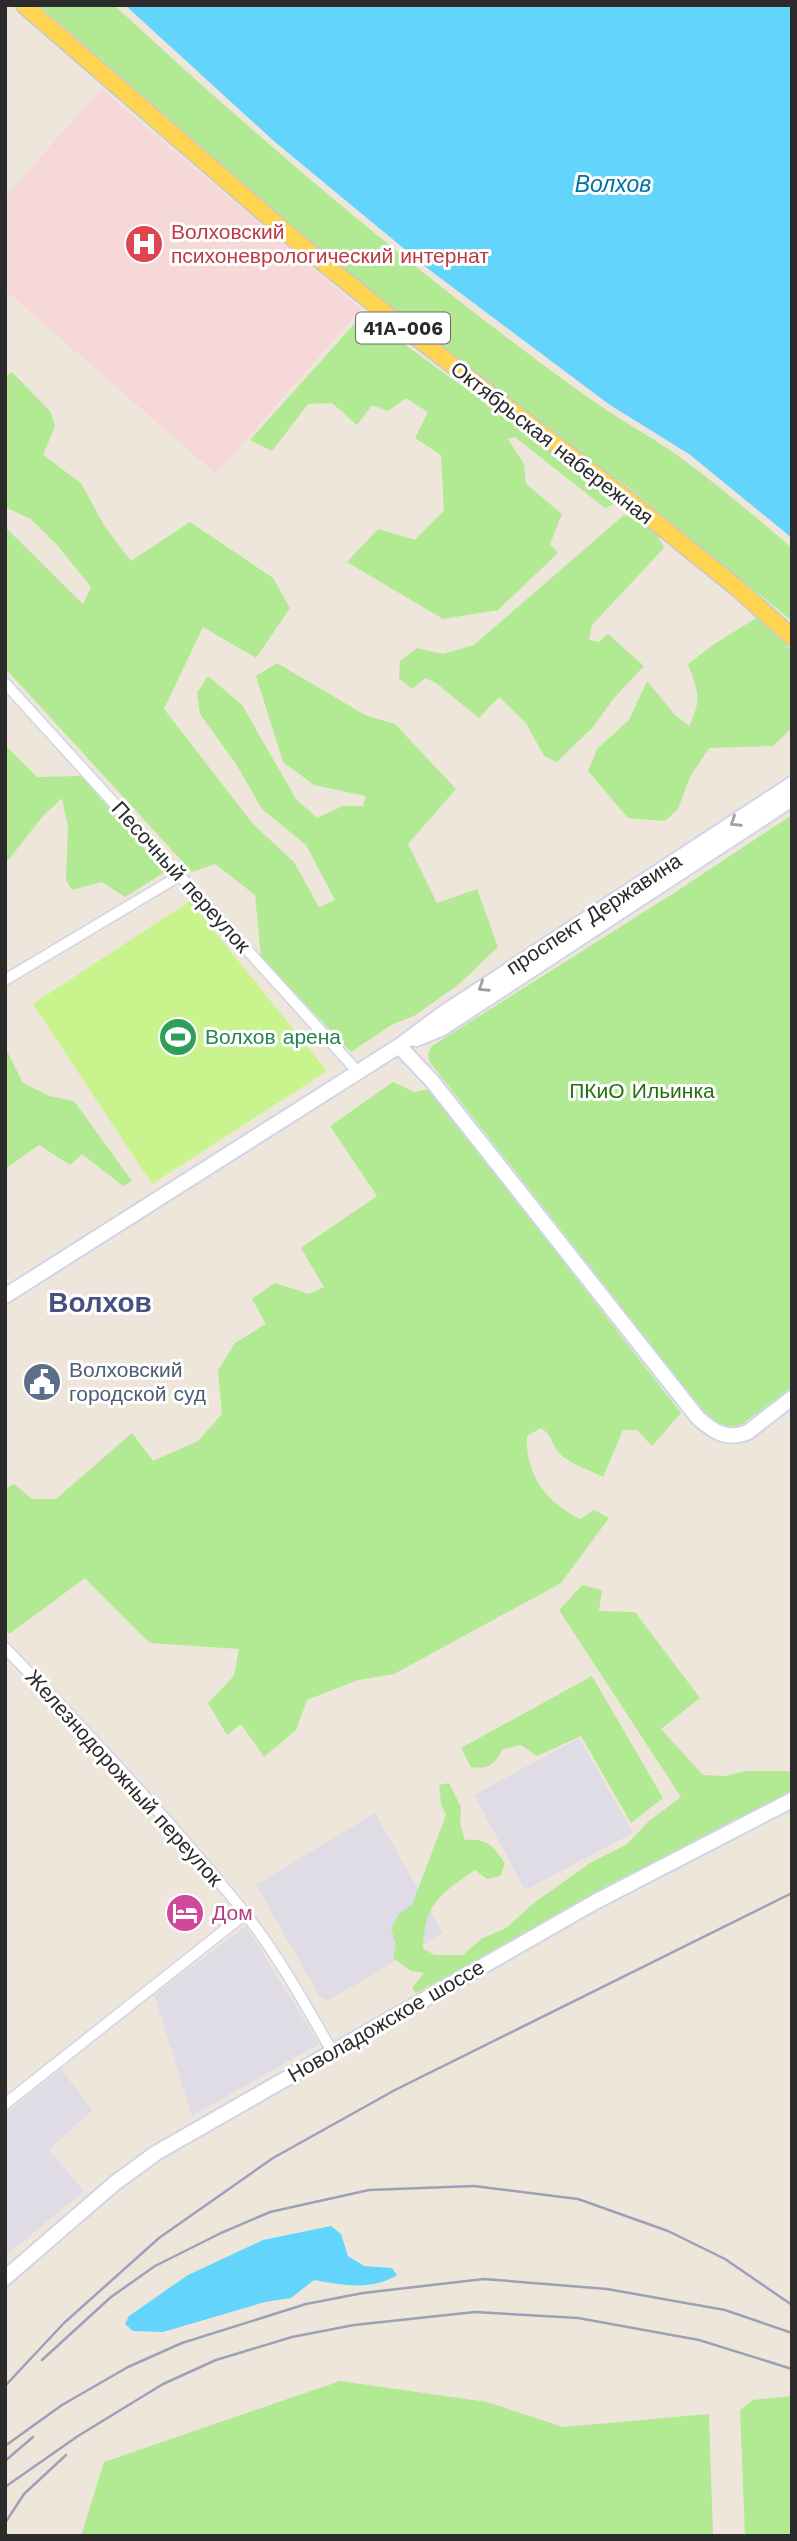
<svg xmlns="http://www.w3.org/2000/svg" width="797" height="2541" font-family="'Work Sans',sans-serif">
	<style>
		.industrial { fill: #dfdce6 }
		.medical { fill: #f6d8d9 }
		.green { fill: #b1ea92 }
		.pitch { fill: #c9f38d }
		.water { fill: #63d4fb }
		.lines { fill: none; stroke-linecap: round; stroke-linejoin: round }
		.street-casing { stroke: #d0d4e5; stroke-width: 13 }
		.secondary-casing { stroke: #d0d4e5; stroke-width: 18 }
		.primary-casing { stroke: #c8c8c8; stroke-width: 19 }
		.street { stroke: #fff; stroke-width: 10 }
		.secondary { stroke: #fff; stroke-width: 14 }
		.primary { stroke: #ffd450; stroke-width: 16 }
		.rail { stroke: #9da1b7; stroke-width: 2.5 }
		.oneway { stroke: #a0a0a0 }
		.labels { text-anchor: middle; stroke-width: 6; stroke-linejoin: round; paint-order: stroke }
		.shield { fill: #fff; stroke: #6b6b6b; stroke-width: 2 }
		.shield-label { font-size: 19px; font-weight: bold; fill: #2b2b2b }
		.health-label { font-size: 21px; fill: #be3a42; stroke: #fff; text-anchor: start }
		.street-label { font-size: 21px; fill: #2b2b2b; stroke: #fff }
		.leisure-label { font-size: 21px; fill: #27864d; stroke: #fff; text-anchor: start }
		.park-label { font-size: 21px; fill: #276f13; stroke: #fff }
		.service-label { font-size: 21px; fill: #4e5e75; stroke: #fff; text-anchor: start }
		.hotel-label { font-size: 21px; fill: #b23c85; stroke: #fff; text-anchor: start }
		.water-label { font-size: 23px; font-style: italic; fill: #0071a9; stroke: #fff }
		.district-label { font-size: 28px; font-weight: bold; fill: #465180; stroke: #fff }
	</style>
	<rect width="100%" height="100%" fill="#eee6db"/>
	<path class="industrial" d="M 579,1738 L 633,1833 L 525,1890 L 474,1795 Z
		M 375,1813 L 443,1933 L 329,2000 L 320,1997 L 256,1885 Z
		M 246,1926 L 319,2044 L 192,2116 L 154,1995 Z
		M 61,2069 L 92,2110 L 49,2150 L 84,2191 L 5,2256 L 5,2114 Z"/>
	<path class="medical" d="M 101,89 L 361,309 L 216,474 L 5,290 L 5,197 Z"/>
	<path class="green" d="M 39,5 L 114,5 C 263,143 418,275 583,394 C 617,419 655,438 689,464 C 724,490 758,519 792,548 L 792,621 L 628,487 L 544,429 L 448,355 L 350,275 Z
		M 365,312 L 411,349 L 621,501 L 605,508 L 515,437 L 508,439 L 524,464 L 526,484 L 562,514 L 550,544 L 558,553 L 498,610 L 443,619 L 347,562 L 378,529 L 415,540 L 444,511 L 441,455 L 415,438 L 428,412 L 406,398 L 388,411 L 372,405 L 357,425 L 332,403 L 308,404 L 272,451 L 250,440 Z
		M 12,372 L 50,411 L 55,426 L 43,455 L 81,483 L 105,527 L 131,561 L 190,522 L 273,578 L 290,608 L 256,658 L 203,627 L 164,709 L 253,824 L 294,862 L 319,907 L 335,900 L 306,845 L 262,809 L 236,764 L 200,714 L 197,693 L 208,676 L 242,705 L 296,799 L 317,818 L 343,806 L 363,806 L 366,796 L 314,785 L 283,762 L 256,676 L 277,663 L 365,715 L 395,724 L 456,789 L 408,844 L 437,903 L 477,889 L 498,947 L 458,985 L 414,1016 L 393,1024 L 351,1052 L 261,957 L 255,895 L 215,864 L 192,872 L 5,668 L 5,527 L 83,604 L 91,587 L 57,545 L 31,519 L 5,507 L 5,377 Z
		M 624,515 C 645,521 655,528 664,548 L 592,625 L 589,640 L 599,642 L 608,634 L 644,666 L 614,698 L 593,727 L 557,762 L 544,756 L 526,723 L 499,697 L 479,718 L 436,683 L 425,678 L 412,689 L 399,678 L 400,661 L 417,648 L 443,654 L 474,645 Z
		M 756,618 L 792,650 L 792,728 L 773,746 L 709,748 L 690,777 L 678,809 L 665,821 L 628,818 L 588,771 L 597,749 L 629,720 L 647,681 L 675,715 L 689,726 C 702,701 698,690 688,664 L 713,645 Z
		M 5,745 L 37,777 L 81,776 L 165,872 L 125,897 L 102,882 L 72,890 L 66,880 L 68,827 L 62,798 L 43,816 L 5,864 Z
		M 792,815 L 792,1387 L 741,1425 C 725,1429 717,1425 706,1415 L 432,1065 C 427,1057 427,1053 432,1046 L 674,893 Z
		M 5,1047 L 23,1083 L 49,1096 L 74,1101 L 132,1181 L 123,1186 L 82,1154 L 70,1165 L 39,1145 L 5,1169 Z
		M 393,1082 L 414,1092 L 429,1089 L 681,1413 L 652,1446 L 637,1430 L 623,1430 L 603,1477 C 589,1470 573,1465 561,1455 C 552,1446 553,1436 541,1428 L 527,1436 C 525,1474 546,1502 580,1519 L 594,1510 L 609,1518 L 561,1583 L 394,1674 L 358,1680 L 307,1700 L 296,1730 L 264,1757 L 241,1724 L 227,1735 L 208,1703 L 234,1676 L 239,1649 L 150,1643 L 85,1578 L 9,1634 L 5,1629 L 5,1489 L 14,1484 L 32,1499 L 56,1499 L 132,1433 L 153,1461 L 198,1441 L 222,1414 L 218,1371 L 235,1343 L 266,1324 L 252,1299 L 275,1283 L 309,1294 L 324,1287 L 301,1248 L 377,1196 L 330,1126 Z
		M 582,1585 L 602,1590 L 599,1611 L 635,1612 L 700,1698 L 661,1729 L 703,1775 L 725,1776 L 746,1771 L 792,1771 L 792,1792 L 416,1993 L 412,1988 L 424,1973 L 411,1971 L 393,1958 L 396,1944 L 391,1929 L 398,1915 L 412,1905 L 446,1815 L 441,1804 L 439,1785 L 449,1783 L 461,1807 L 460,1823 L 465,1840 C 486,1838 494,1845 505,1864 L 500,1876 L 487,1879 L 475,1870 C 440,1894 424,1904 423,1949 L 435,1955 L 463,1955 L 481,1939 L 506,1928 L 535,1902 L 590,1863 L 626,1845 L 649,1821 L 681,1797 L 559,1610 Z
		M 592,1676 L 663,1798 L 631,1823 L 581,1736 L 537,1756 L 521,1745 L 503,1749 C 493,1765 490,1770 471,1767 L 461,1748 Z
		M 340,2381 L 487,2402 L 563,2427 L 709,2414 L 713,2536 L 81,2536 L 104,2462 Z
		M 792,2396 L 792,2536 L 745,2536 L 740,2410 L 753,2400 Z"/>
	<path class="pitch" d="M 190,901 L 327,1071 L 152,1184 L 33,1004 Z"/>
	<path class="water" d="M 125,5 L 792,5 L 792,538 L 689,454 L 610,405 L 431,271 L 275,142 Z
		M 331,2226 L 341,2234 L 348,2256 L 364,2266 L 392,2268 L 397,2275 C 371,2291 343,2285 314,2280 L 291,2298 L 265,2302 L 163,2332 L 133,2331 L 125,2324 L 129,2316 L 188,2275 L 263,2240 Z"/>
	<g class="lines">
		<defs>
			<path id="street" d="M 5,683 L 357,1071
				M 5,980 L 179,876
				M 5,1648 C 88,1733 170,1820 244,1912 C 277,1953 306,2006 332,2051
				M 5,2104 L 245,1914"/>
			<path id="secondary" d="M 416,1039 L 441,1029 L 792,799
				M 399,1046 L 432,1081 L 698,1418 C 714,1432 727,1441 748,1432 L 792,1398
				M 5,1296 L 399,1046 L 442,1014 L 792,784
				M 5,2278 L 115,2183 L 156,2153 L 595,1902 L 792,1800"/>
			<path id="primary" d="M 24,5 L 294,239 L 395,321 L 632,503 L 736,587 L 792,637"/>
		</defs>
		<use href="#street" class="street-casing"/>
		<use href="#secondary" class="secondary-casing"/>
		<use href="#primary" class="primary-casing"/>
		<use href="#street" class="street"/>
		<use href="#secondary" class="secondary"/>
		<use href="#primary" class="primary"/>
		<path class="rail" d="M 42,2360 L 111,2297 L 155,2266 L 221,2233 L 270,2212 L 369,2190 L 474,2186 L 578,2199 L 668,2231 L 725,2259 L 792,2305
			M 5,2386 L 64,2323 L 159,2238 L 273,2158 L 395,2090 L 792,1893
			M 5,2446 L 62,2405 L 128,2367 L 182,2343 L 306,2304 L 363,2293 L 484,2279 L 607,2289 L 725,2310 L 792,2333
			M 5,2461 L 33,2437
			M 5,2487 L 78,2436 L 163,2384 L 216,2360 L 292,2337 L 354,2325 L 475,2312 L 578,2318 L 699,2340 L 792,2369
			M 5,2523 L 24,2494 L 66,2455"/>
	</g>
	<defs><path id="oneway-chevron" d="M-2-3.5L2.5 0L-2 3.5" fill="none" stroke-width="1.6" stroke-linecap="round" stroke-linejoin="round" transform="scale(1.75)"/></defs>
	<g class="oneway">
		<use href="#oneway-chevron" transform="translate(735 822) rotate(147)"/>
		<use href="#oneway-chevron" transform="translate(483 987) rotate(147)"/>
	</g>
	<defs>
		<symbol id="hospital-disc" viewBox="-11 -11 22 22"><circle r="9.5" fill="#e0444e" stroke="#fff"/><path d="M-5-5h3v3.5h4V-5h3V5h-3V1.5h-4V5h-3Z" fill="#fff"/></symbol>
		<symbol id="stadium-disc" viewBox="-11 -11 22 22"><circle r="9.5" fill="#2e9e5b" stroke="#fff"/><path d="M0-5a6.5 5 0 1 0 0 10a6.5 5 0 1 0 0-10ZM-3.5-1.8h7v3.6h-7Z" fill="#fff"/></symbol>
		<symbol id="civic-disc" viewBox="-11 -11 22 22"><circle r="9.5" fill="#5c6f8a" stroke="#fff"/><path d="M-.6-6.5H3V-4.5H.6V-3L4-1V1h2V6H-6V1h2V-1L-.6-3ZM-1.2 2.5V6h2.4V2.5Z" fill="#fff"/></symbol>
		<symbol id="hotel-disc" viewBox="-11 -11 22 22"><circle r="9.5" fill="#d1479c" stroke="#fff"/><path d="M-6-4.5h1.5V1H6V5H4.5V3h-9V5H-6ZM-4 0a1.8 1.8 0 1 1 3.6 0ZM.5 0V-2.5h3Q6-2.5 6 0Z" fill="#fff"/></symbol>
	</defs>
	<g fill-rule="evenodd">
		<use href="#hospital-disc" x="122" y="222" width="44" height="44"/>
		<use href="#stadium-disc" x="156" y="1015" width="44" height="44"/>
		<use href="#civic-disc" x="20" y="1360" width="44" height="44"/>
		<use href="#hotel-disc" x="163" y="1891" width="44" height="44"/>
	</g>
	<g class="labels">
		<rect class="shield" x="356" y="312.5" width="94" height="31" rx="5"/>
		<g class="shield-label">
			<text x="403" y="335">41А-006</text>
		</g>
		<g class="health-label">
			<text x="171" y="239">Волховский<tspan x="171" dy="24">психоневрологический интернат</tspan></text>
		</g>
		<g class="street-label">
			<text transform="translate(552 443) rotate(38)" y="7">Октябрьская набережная</text>
			<text transform="translate(181 877) rotate(48)" y="7">Песочный переулок</text>
			<text transform="translate(594 914) rotate(-33)" y="7">проспект Державина</text>
			<text transform="translate(124 1778) rotate(48)" y="7">Железнодорожный переулок</text>
			<text transform="translate(386 2021) rotate(-30)" y="7">Новоладожское шоссе</text>
		</g>
		<g class="leisure-label">
			<text x="205" y="1044">Волхов арена</text>
		</g>
		<g class="park-label">
			<text x="642" y="1098">ПКиО Ильинка</text>
		</g>
		<g class="service-label">
			<text x="69" y="1377">Волховский<tspan x="69" dy="24">городской суд</tspan></text>
		</g>
		<g class="hotel-label">
			<text x="212" y="1920">Дом</text>
		</g>
		<g class="water-label">
			<text x="613" y="192">Волхов</text>
		</g>
		<g class="district-label">
			<text x="100" y="1312">Волхов</text>
		</g>
	</g>
	<rect width="797" height="2541" fill="none" stroke="#2b2b2b" stroke-width="14"/>
</svg>
